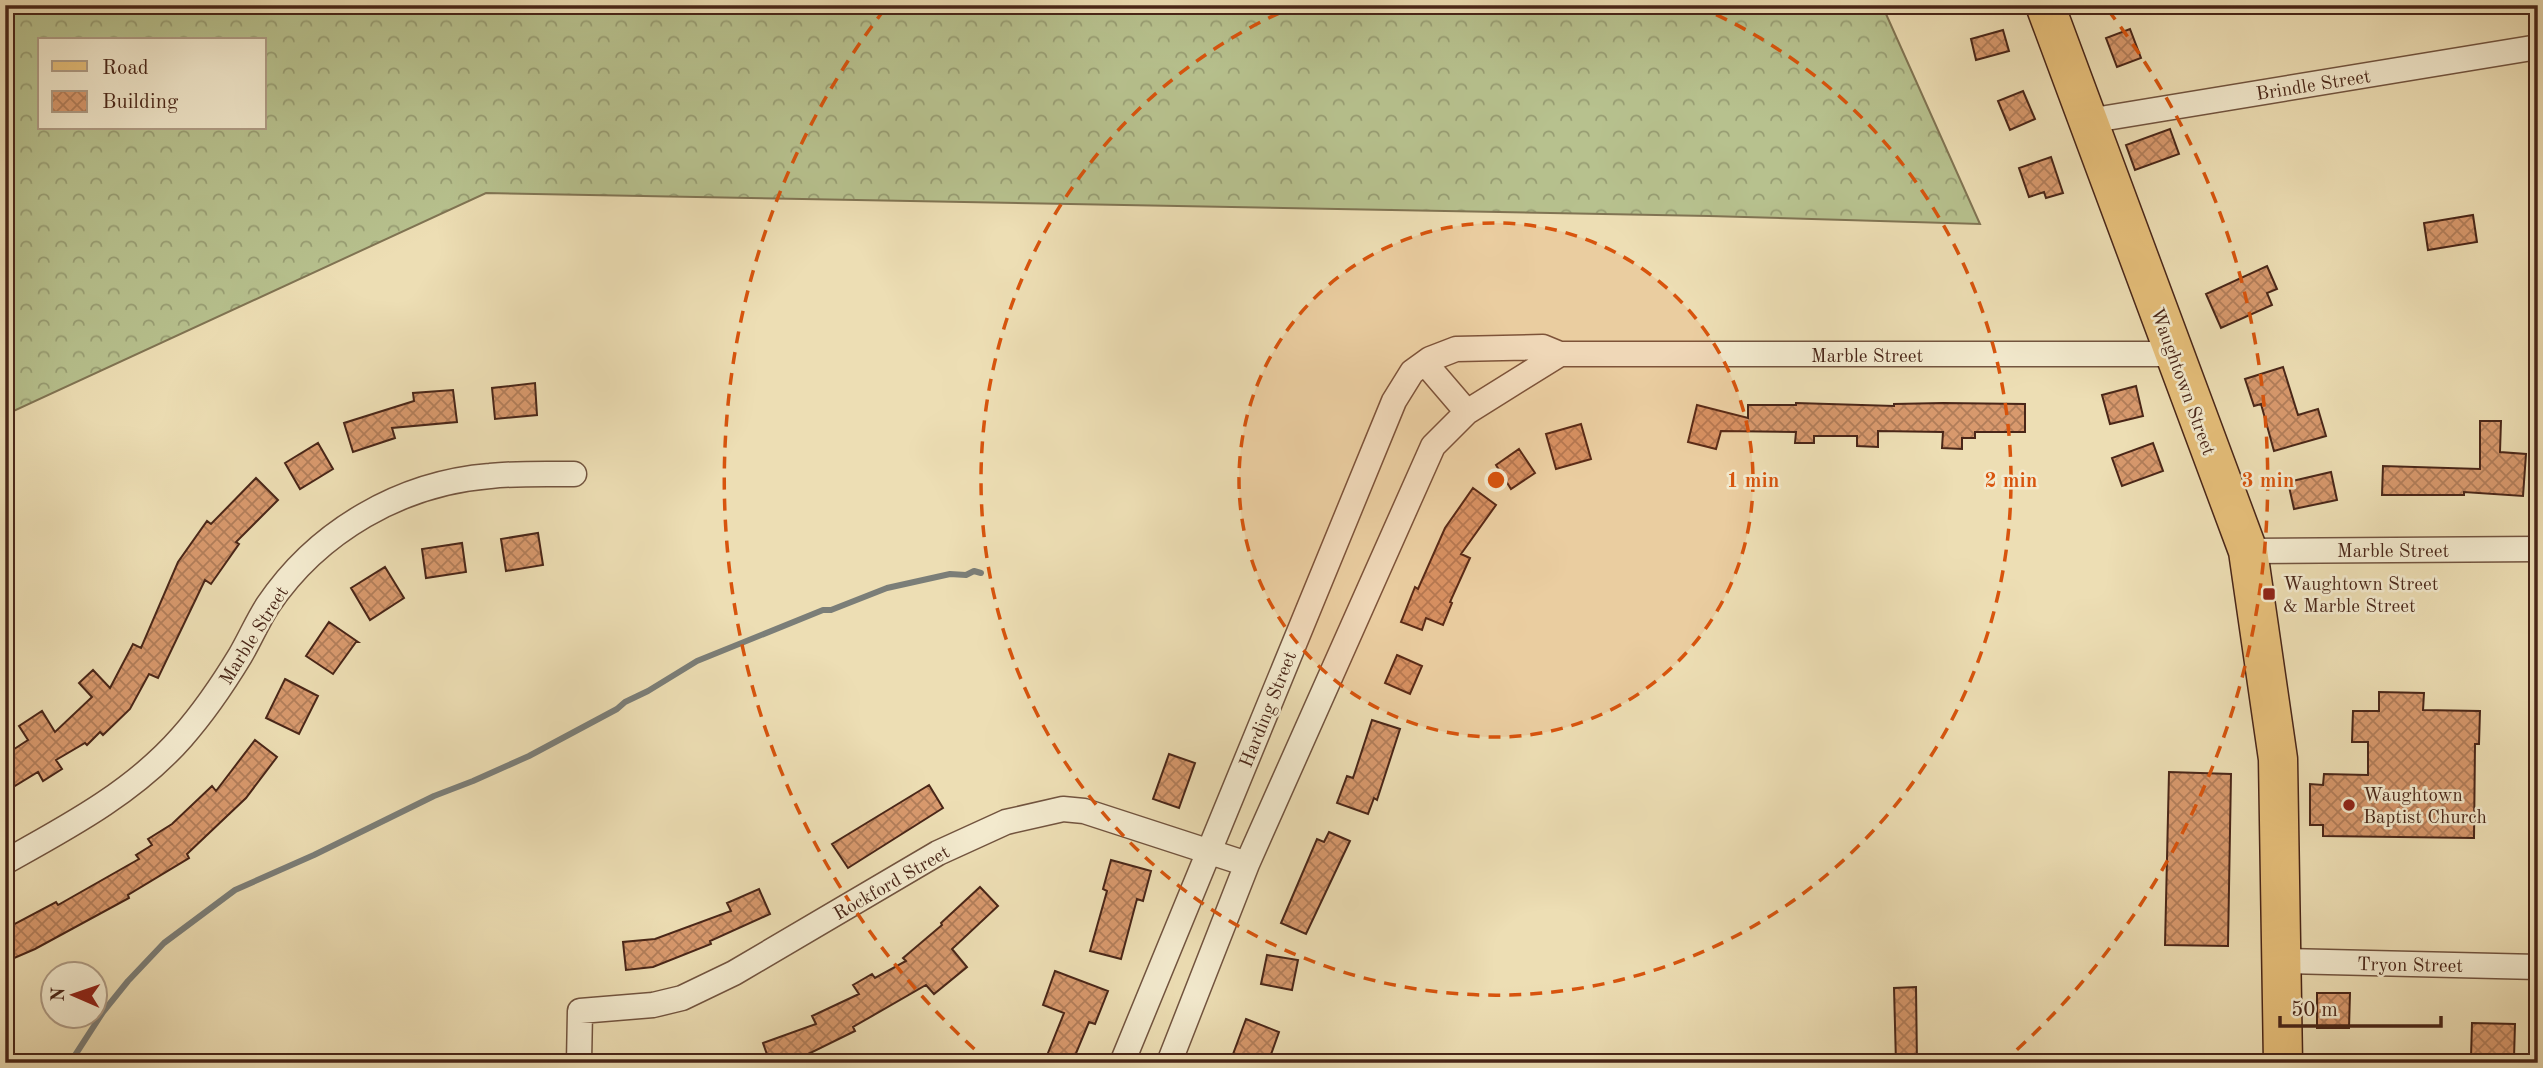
<svg xmlns="http://www.w3.org/2000/svg" width="2543" height="1068" font-family="'Old Standard TT',serif">
	<style>
		.forest { fill: url(#forest-crowns); stroke: #807453; stroke-width: 2; fill-rule: evenodd }
		.lines { fill: none; stroke-linecap: round; stroke-linejoin: round }
		.stream { stroke: #7b7e78; stroke-width: 6 }
		.building { fill: url(#building-cross-hatch); stroke: #492618; stroke-width: 2 }
		.street-casing { stroke: #72543f; stroke-width: 27 }
		.primary-casing { stroke: #492618; stroke-width: 41 }
		.street { stroke: #f3eace; stroke-width: 24 }
		.primary { stroke: #e6bf7a; stroke-width: 38 }
		.ring { fill: none; stroke: #d8540d; stroke-width: 3.5; stroke-dasharray: 12 9 }
		.poi-dot { fill: #8f2418; stroke: #f3eace; stroke-width: 2.5 }
		.labels { text-anchor: middle; stroke-width: 5; stroke-linejoin: round; paint-order: stroke }
		.street-label { font-size: 19px; fill: #492618; stroke: #f3eace }
		.poi-label { font-size: 19px; fill: #492618; stroke: #f3eace; text-anchor: start }
		.centre { fill: #d8540d; stroke: #f3eace; stroke-width: 3.5 }
		.ring-label { font-size: 21px; text-anchor: middle; font-weight: bold; fill: #d8540d; stroke: #f3eace; stroke-width: 5; stroke-linejoin: round; paint-order: stroke }
	</style>
	<defs>
		<pattern id="forest-crowns" width="20" height="18" patternUnits="userSpaceOnUse" patternTransform="scale(1.75)"><rect width="20" height="18" fill="#b7c18e"/><path d="M2 6a3 3 0 1 1 6 0M12 15a3 3 0 1 1 6 0" fill="none" stroke="#979d73"/></pattern>
		<pattern id="building-cross-hatch" width="8" height="8" patternUnits="userSpaceOnUse" patternTransform="scale(1.75)"><rect width="8" height="8" fill="#d8996d"/><path d="M0 0l8 8M0 8l8-8" fill="none" stroke="#b17d59"/></pattern>
	</defs>
	<rect width="100%" height="100%" fill="#eddeb4"/>
	<filter id="stains"><feTurbulence type="fractalNoise" baseFrequency=".00286" numOctaves="4"/><feColorMatrix values="0 0 0 0 .2 0 0 0 0 .09 0 0 0 0 .02 0 0 0 .5 -.17"/></filter>
	<radialGradient id="worn" r=".72"><stop offset=".6" stop-color="#630" stop-opacity="0"/><stop offset="1" stop-color="#630" stop-opacity=".3"/></radialGradient>
	<path class="forest" d="M 5,5 L 1882,5 L 1980,224 L 1709,216 L 486,193 L 5,415 ZM 40,40 L 264,40 L 264,128 L 40,128 Z"/>
	<g class="lines">
		<path class="stream" d="M 70,1063 L 103,1012 L 128,981 L 164,943 L 235,890 L 314,855 L 434,796 L 473,781 L 529,756 L 617,709 L 625,702 L 648,691 L 697,661 L 823,610 L 831,610 L 887,588 L 950,574 L 966,575 L 974,571 L 981,573"/>
	</g>
	<path class="building" d="M 2130,29 L 2141,58 L 2117,67 L 2106,38 Z
		M 2003,30 L 2009,51 L 1976,60 L 1971,39 Z
		M 2023,91 L 2035,119 L 2010,130 L 1998,101 Z
		M 2170,129 L 2179,154 L 2135,170 L 2126,145 Z
		M 2051,157 L 2063,193 L 2046,198 L 2044,192 L 2029,197 L 2019,168 Z
		M 2473,215 L 2477,242 L 2428,250 L 2424,223 Z
		M 2267,266 L 2277,289 L 2267,293 L 2272,305 L 2221,328 L 2206,294 Z
		M 2283,367 L 2298,415 L 2318,409 L 2326,436 L 2274,451 L 2261,404 L 2254,406 L 2245,379 Z
		M 535,383 L 537,415 L 495,419 L 492,388 Z
		M 2136,386 L 2143,416 L 2110,424 L 2102,395 Z
		M 453,390 L 457,422 L 392,428 L 395,438 L 353,452 L 344,423 L 414,401 L 413,393 Z
		M 1796,403 L 1894,406 L 1894,404 L 1943,403 L 2025,404 L 2025,432 L 1975,432 L 1975,438 L 1962,438 L 1962,449 L 1942,448 L 1943,432 L 1878,431 L 1878,447 L 1857,446 L 1857,436 L 1814,436 L 1814,443 L 1795,443 L 1796,432 L 1721,431 L 1716,449 L 1688,442 L 1697,405 L 1748,418 L 1748,405 L 1796,405 Z
		M 2480,421 L 2501,421 L 2500,452 L 2526,454 L 2523,496 L 2464,492 L 2464,495 L 2382,495 L 2383,466 L 2480,469 Z
		M 1581,424 L 1591,459 L 1556,469 L 1546,434 Z
		M 318,443 L 333,469 L 300,489 L 285,463 Z
		M 2153,443 L 2163,471 L 2122,486 L 2112,458 Z
		M 1519,449 L 1535,473 L 1511,489 L 1496,465 Z
		M 2331,472 L 2337,500 L 2294,509 L 2288,482 Z
		M 256,478 L 278,500 L 236,542 L 239,544 L 211,584 L 205,580 L 158,678 L 149,674 L 130,709 L 103,735 L 100,732 L 87,745 L 85,743 L 56,760 L 62,769 L 43,781 L 38,772 L 5,792 L 5,755 L 28,740 L 19,726 L 42,711 L 55,732 L 92,697 L 79,683 L 93,670 L 110,688 L 133,644 L 141,648 L 178,562 L 207,521 L 211,524 Z
		M 1473,488 L 1496,505 L 1461,554 L 1470,558 L 1450,602 L 1452,603 L 1443,625 L 1426,618 L 1422,630 L 1401,622 L 1415,587 L 1418,589 L 1445,528 Z
		M 538,533 L 543,565 L 506,571 L 501,539 Z
		M 462,543 L 466,572 L 426,578 L 422,549 Z
		M 385,567 L 404,598 L 370,620 L 351,588 Z
		M 329,622 L 358,642 L 356,642 L 333,674 L 306,656 Z
		M 1397,655 L 1422,666 L 1410,694 L 1385,683 Z
		M 285,679 L 318,696 L 299,734 L 266,718 Z
		M 2379,692 L 2424,693 L 2423,710 L 2480,711 L 2479,744 L 2475,744 L 2474,838 L 2323,836 L 2323,825 L 2310,825 L 2310,784 L 2323,785 L 2324,774 L 2368,775 L 2368,742 L 2352,742 L 2353,711 L 2379,711 Z
		M 1372,720 L 1400,729 L 1377,800 L 1374,798 L 1368,814 L 1337,803 L 1347,776 L 1353,778 Z
		M 255,740 L 277,757 L 246,798 L 187,854 L 189,858 L 128,895 L 129,898 L 35,949 L 5,962 L 5,929 L 56,902 L 58,905 L 139,859 L 136,855 L 152,845 L 148,839 L 172,824 L 212,786 L 216,791 Z
		M 1169,754 L 1195,763 L 1179,808 L 1153,799 Z
		M 2169,772 L 2231,774 L 2228,946 L 2165,945 Z
		M 929,785 L 943,808 L 848,868 L 832,844 Z
		M 1329,832 L 1350,841 L 1306,934 L 1281,923 L 1317,839 L 1324,842 Z
		M 1111,860 L 1151,871 L 1143,901 L 1137,899 L 1121,959 L 1090,951 L 1107,891 L 1103,889 Z
		M 980,887 L 998,906 L 952,949 L 967,967 L 934,994 L 926,985 L 853,1027 L 855,1031 L 802,1057 L 804,1063 L 770,1063 L 763,1043 L 816,1024 L 812,1016 L 859,994 L 853,985 L 872,974 L 875,978 L 906,961 L 903,958 L 942,925 L 941,923 Z
		M 759,889 L 770,914 L 710,941 L 711,944 L 653,967 L 626,970 L 623,942 L 655,939 L 731,911 L 727,903 Z
		M 1267,955 L 1298,960 L 1292,990 L 1261,984 Z
		M 1055,971 L 1108,991 L 1095,1024 L 1089,1022 L 1072,1063 L 1044,1063 L 1064,1013 L 1043,1005 Z
		M 1916,987 L 1917,1063 L 1896,1063 L 1894,988 Z
		M 2317,993 L 2350,993 L 2349,1028 L 2317,1028 Z
		M 1246,1019 L 1279,1032 L 1268,1063 L 1249,1063 L 1232,1057 Z
		M 2472,1023 L 2515,1024 L 2514,1058 L 2471,1057 Z"/>
	<g class="lines">
		<defs>
			<path id="street" d="M 2088,121 L 2538,47
				M 1425,363 L 1467,412
				M 2248,551 L 2538,549
				M 5,862 C 68,827 134,792 182,737 C 204,712 223,684 240,656 C 250,639 258,620 268,605 C 318,531 401,483 490,476 C 518,473 546,474 574,474
				M 2282,961 L 2538,967
				M 579,1063 L 580,1011 L 653,1005 L 682,998 L 734,973 L 938,853 L 1006,822 L 1063,809 L 1084,811 L 1247,864
				M 1122,1063 L 1394,401 L 1412,372 L 1430,359 L 1456,349 L 1543,347 L 1560,354 L 2174,354
				M 1169,1063 L 1247,864 L 1433,446 L 1467,412 L 1560,354"/>
			<path id="primary" d="M 2045,5 L 2248,551 L 2278,759 L 2283,1063"/>
		</defs>
		<use href="#street" class="street-casing"/>
		<use href="#primary" class="primary-casing"/>
		<use href="#street" class="street"/>
		<use href="#primary" class="primary"/>
	</g>
	<circle cx="1496" cy="480" r="257" fill="#d8540d" fill-opacity=".12"/>
	<g class="ring">
		<circle cx="1496" cy="480" r="257"/>
		<path d="M1697 6A515 515 0 1 1 1295 6"/>
		<path d="M990 1063A772 772 0 0 1 884 10M2108 10A772 772 0 0 1 2002 1063"/>
	</g>
	<g class="poi-dot">
		<rect x="2262" y="587" width="14" height="14" rx="3.5"/>
		<circle cx="2349" cy="805" r="7"/>
	</g>
	<g class="labels">
		<g class="street-label">
			<text transform="translate(2313 84) rotate(-9)" y="7">Brindle Street</text>
			<text x="1867" y="362">Marble Street</text>
			<text transform="translate(2184 381) rotate(70)" y="7">Waughtown Street</text>
			<text x="2393" y="557">Marble Street</text>
			<text transform="translate(253 635) rotate(-58)" y="7">Marble Street</text>
			<text transform="translate(1267 709) rotate(-68)" y="7">Harding Street</text>
			<text transform="translate(891 882) rotate(-30)" y="7">Rockford Street</text>
			<text transform="translate(2410 964) rotate(1)" y="7">Tryon Street</text>
		</g>
		<g class="poi-label">
			<text x="2283" y="590">Waughtown Street<tspan x="2283" dy="22">&amp; Marble Street</tspan></text>
			<text x="2363" y="801">Waughtown<tspan x="2363" dy="22">Baptist Church</tspan></text>
		</g>
	</g>
	<circle cx="1496" cy="480" r="10" class="centre"/>
	<g class="ring-label">
		<text x="1753" y="487">1 min</text>
		<text x="2011" y="487">2 min</text>
		<text x="2268" y="487">3 min</text>
	</g>
	<rect width="2543" height="1068" fill="none" stroke="#eddeb4" stroke-width="28"/>
	<rect x="7" y="7" width="2529" height="1054" fill="none" stroke="#492618" stroke-width="3.5"/>
	<rect x="14" y="14" width="2515" height="1040" fill="none" stroke="#492618" stroke-width="2"/>
	<rect x="38" y="38" width="228" height="91" fill="#f3eace" stroke="#af9c85" stroke-width="2"/>
	<rect x="52" y="61" width="35" height="10" fill="#e6bf7a" stroke="#af9c85" stroke-width="2"/>
	<text x="102" y="74" font-size="21" fill="#492618">Road</text>
	<rect x="52" y="91" width="35" height="21" fill="url(#building-cross-hatch)" stroke="#af9c85" stroke-width="2"/>
	<text x="102" y="108" font-size="21" fill="#492618">Building</text>
	<g transform="translate(74 995) rotate(272)"><circle r="33" fill="#f3eace" stroke="#af9c85" stroke-width="2"/>
	<path d="M0-5L12 26L0 18L-12 26Z" fill="#8f2418"/>
	<text y="-10" font-size="19" font-weight="bold" text-anchor="middle" fill="#492618">N</text>
	</g>
	<path d="M2280 1016v10h161v-10" fill="none" stroke="#492618" stroke-width="3.5"/>
	<text x="2291" y="1016" font-size="21" fill="#492618" stroke="#f3eace" stroke-width="5" paint-order="stroke">50 m</text>
	<rect width="100%" height="100%" filter="url(#stains)"/>
	<rect width="100%" height="100%" fill="url(#worn)"/>
</svg>
